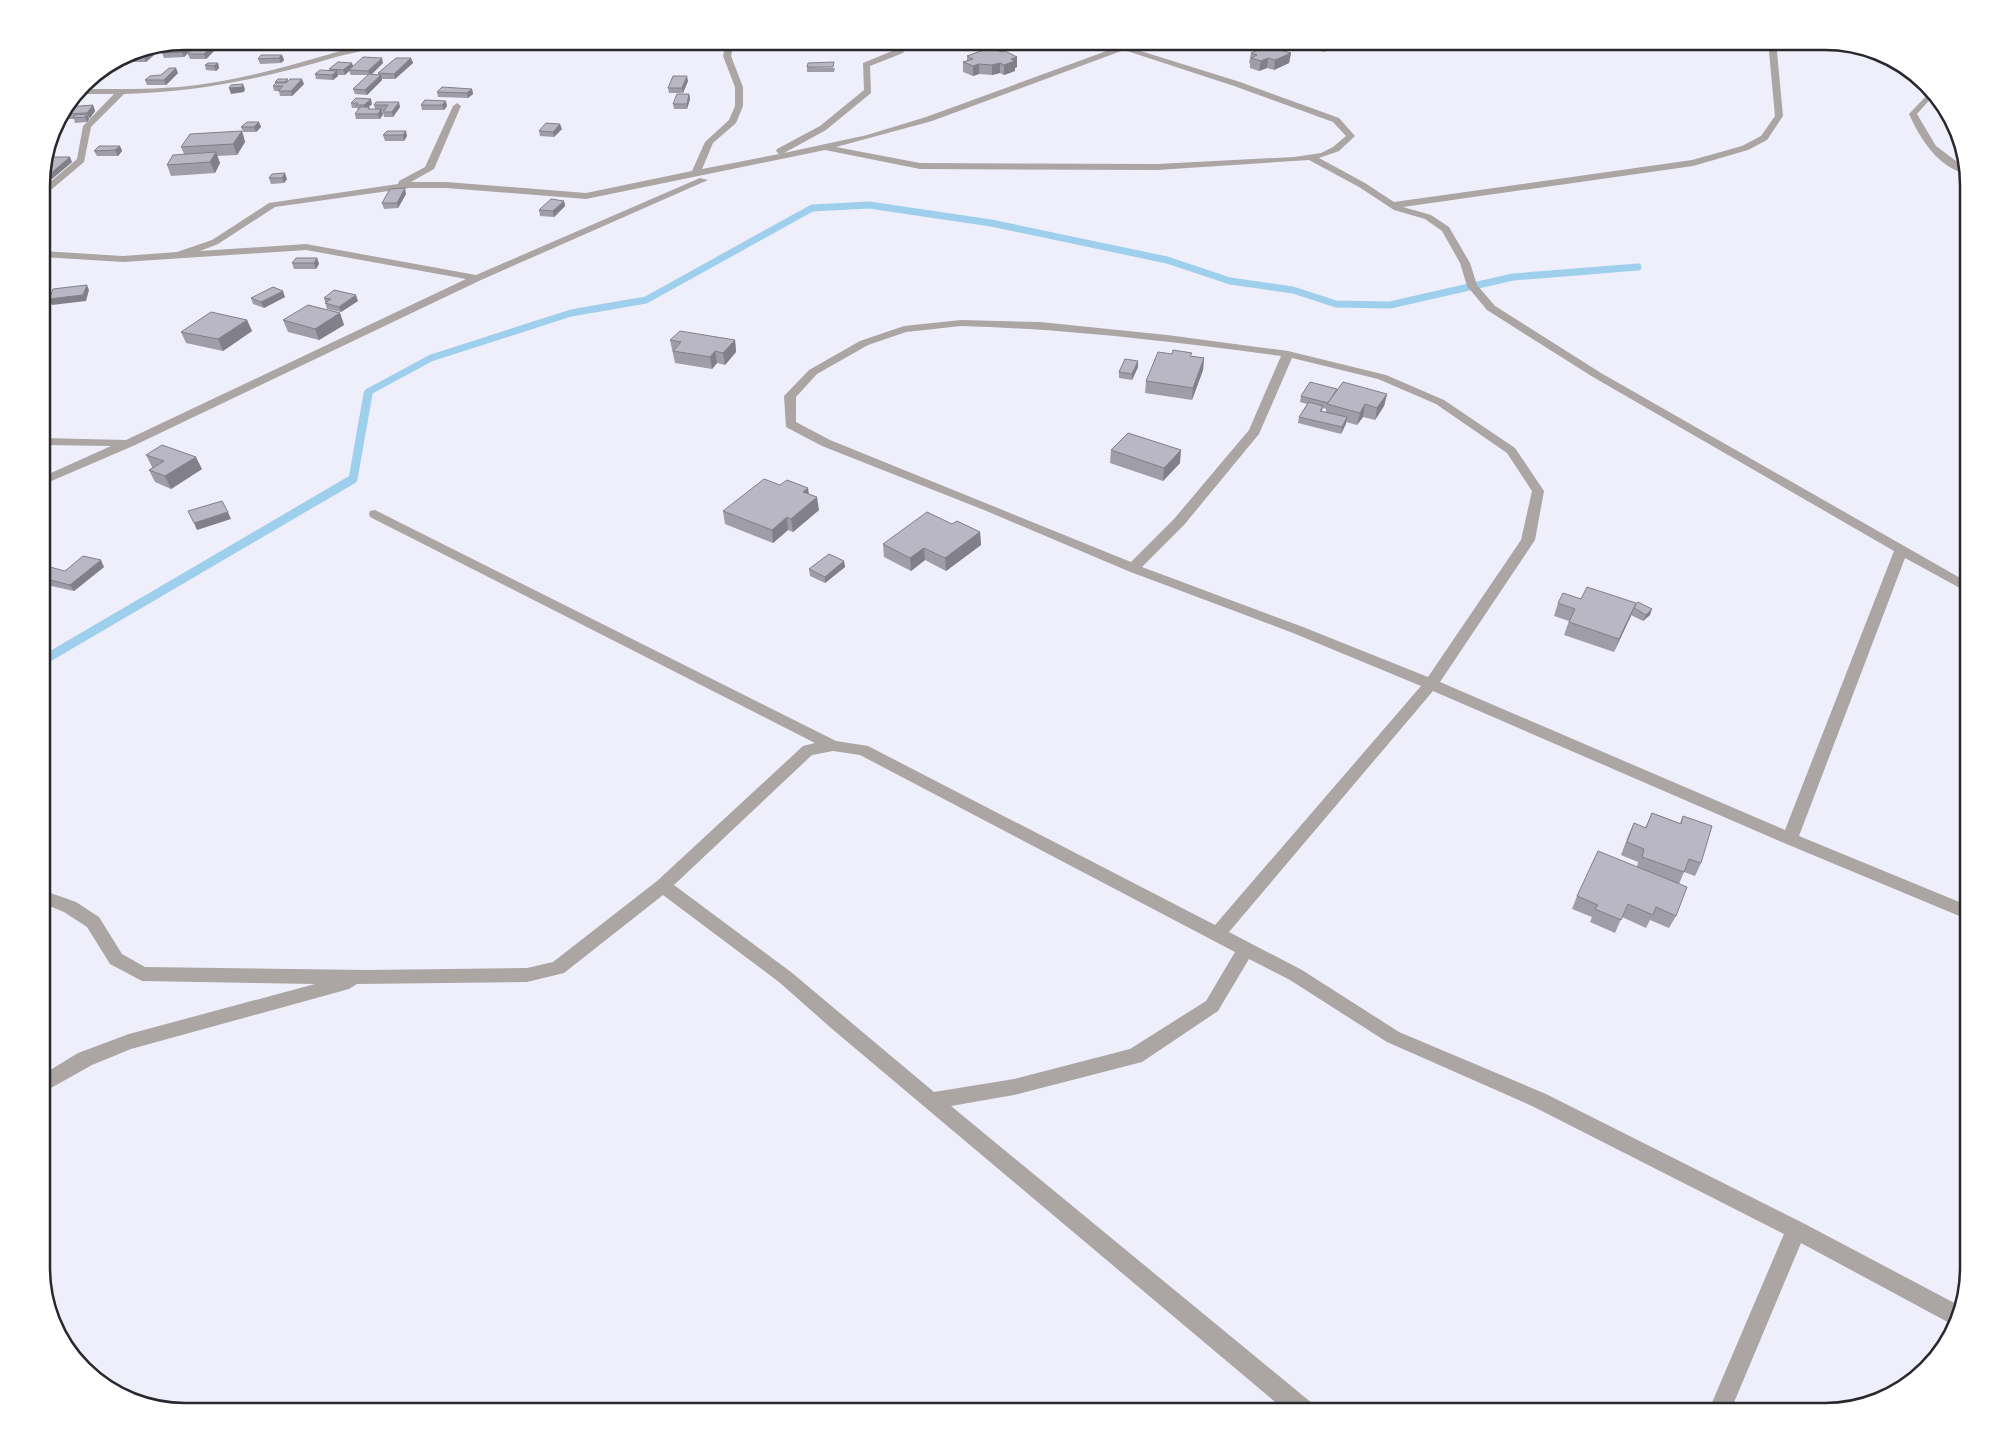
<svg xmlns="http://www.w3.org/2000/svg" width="2010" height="1453" font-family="Montserrat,sans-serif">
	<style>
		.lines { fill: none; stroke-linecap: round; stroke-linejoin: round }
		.stream-far1 { stroke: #9ecfec; stroke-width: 7 }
		.stream { stroke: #9ecfec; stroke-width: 9 }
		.street { fill: #aba5a3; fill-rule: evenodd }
		.wall { fill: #9e9da8; fill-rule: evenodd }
		.shaded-wall { fill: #818088 }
		.building { fill: #b8b7c3; stroke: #818088 }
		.rim { fill: none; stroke: #28282d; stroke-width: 2.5 }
	</style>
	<rect width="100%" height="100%" fill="#efeffb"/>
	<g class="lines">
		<path class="stream-far1" d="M 367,396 L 368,392 L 431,358 L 571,313 L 646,300 L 812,208 L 869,205 L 991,223 L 1167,260 L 1230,281 L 1293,290 L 1336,304 L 1390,305 L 1513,277 L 1638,267"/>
		<path class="stream" d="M 42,661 L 353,479 L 368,394"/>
		<path class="street" d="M 374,41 L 387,41 C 373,50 351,53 336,57 C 266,78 197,92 124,94 L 91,127 L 84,162 L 45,195 L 42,196 L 42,189 L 77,159 L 83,126 L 114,94 L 76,94 L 79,89 C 119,89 158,90 197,85 C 257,77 316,58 374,41 Z
			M 727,41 L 735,41 L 731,56 L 743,87 L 743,106 L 736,123 L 713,143 L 702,169 L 779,154 L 776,151 L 777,149 L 820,126 L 864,90 L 863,63 L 897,49 L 902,41 L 910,41 L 903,53 L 870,66 L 871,93 L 826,130 L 784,153 L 867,135 L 926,117 L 1134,41 L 1146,41 L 1131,48 L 1240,82 L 1339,118 L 1355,136 L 1339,151 L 1319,158 L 1365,183 L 1394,202 L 1692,160 L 1742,146 L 1761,136 L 1775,116 L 1768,41 L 1776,41 L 1783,116 L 1767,140 L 1748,150 L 1693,166 L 1403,207 L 1431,215 L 1449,227 L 1470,263 L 1477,285 L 1495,306 L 1601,373 L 1969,583 L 1969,593 L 1905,558 L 1799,836 L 1969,906 L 1969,920 L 1784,843 L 1433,691 L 1229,932 L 1302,970 L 1399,1032 L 1546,1094 L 1803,1223 L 1962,1307 L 1955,1326 L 1801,1243 L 1730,1412 L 1708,1412 L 1784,1234 L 1532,1106 L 1387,1042 L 1290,980 L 1249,959 L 1218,1011 L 1142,1062 L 1014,1095 L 951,1106 L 1313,1404 L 1316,1412 L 1287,1412 L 831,1028 L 779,982 L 663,895 L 564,973 L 527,982 L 357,984 L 349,989 L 131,1049 L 92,1065 L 42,1093 L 42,1075 L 78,1053 L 129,1034 L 315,984 L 142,981 L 110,964 L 87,927 L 64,912 L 42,903 L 42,890 L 76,902 L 99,917 L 122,954 L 145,967 L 367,970 L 527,968 L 553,962 L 657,881 L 803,746 L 815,743 L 370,517 L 369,514 L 370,511 L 375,510 L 836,741 L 868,746 L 1215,925 L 1421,686 L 1293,633 L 1128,571 L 984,510 L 822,446 L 786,427 L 784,396 L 809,370 L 860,341 L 904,326 L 961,320 L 1040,322 L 1167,335 L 1288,351 L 1386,375 L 1444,400 L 1515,448 L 1544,491 L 1535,540 L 1440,682 L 1785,830 L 1894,551 L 1593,377 L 1487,310 L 1467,286 L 1460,263 L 1442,231 L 1425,219 L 1394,210 L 1359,187 L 1309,160 L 1157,170 L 920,169 L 825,150 L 586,199 L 446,188 L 410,188 L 275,207 L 218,244 L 200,251 L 306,244 L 476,275 L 700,178 L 708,180 L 481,280 L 133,446 L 42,485 L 42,477 L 111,446 L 42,445 L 42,438 L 126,440 L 466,279 L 306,250 L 123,262 L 42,257 L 42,251 L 123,256 L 177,252 L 212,240 L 269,203 L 398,184 L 399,181 L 425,167 L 453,106 L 457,103 L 461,106 L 434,169 L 411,182 L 446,182 L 586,193 L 692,171 L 705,142 L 729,120 L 735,106 L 735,87 L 723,56 ZM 1124,50 L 1234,86 L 1333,122 L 1346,136 L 1333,147 L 1321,153 L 1294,157 L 1157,164 L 920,163 L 836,147 L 932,121 ZM 961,326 C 1069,329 1175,342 1281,356 L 1249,430 L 1174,519 L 1131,562 L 830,440 L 796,422 L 796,397 L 817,374 L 868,345 L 906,332 ZM 1292,358 L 1378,379 L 1436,404 L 1507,453 L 1532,491 L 1521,540 L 1428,677 L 1303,627 L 1142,567 L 1184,525 L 1259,434 ZM 833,751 L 860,755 L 1235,952 L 1206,1001 L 1130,1049 L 1014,1079 L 934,1092 L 791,972 L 674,885 L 812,755 Z
			M 1337,41 L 1349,41 L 1324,52 L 1317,50 Z
			M 1545,41 L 1557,41 L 1571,47 L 1567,49 Z
			M 1858,47 L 1871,49 L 1880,54 Z
			M 1930,92 L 1933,96 L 1917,114 L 1936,146 L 1964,167 L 1966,174 C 1937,166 1921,140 1909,114 Z"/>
	</g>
	<path class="wall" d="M 507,41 L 525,41 L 521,46 L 508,46 Z
		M 543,41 L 574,41 L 544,43 Z
		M 609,41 L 607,47 L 595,47 L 594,43 Z
		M 966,41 L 1006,41 L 1004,51 L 998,51 L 1017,57 L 1017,67 L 1015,68 L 1015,71 L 1004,75 L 1000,73 L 992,75 L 979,74 L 973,76 L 963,72 L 963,62 L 967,61 L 967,56 L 983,50 L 966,50 Z
		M 1287,41 L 1316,41 L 1309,44 L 1305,43 L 1304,47 L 1299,49 L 1288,45 L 1289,42 Z
		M 216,43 L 217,48 L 206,59 L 190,59 L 188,54 Z
		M 191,50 L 184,57 L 164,58 L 162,53 Z
		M 1251,53 L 1291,53 L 1289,63 L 1274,70 L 1267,68 L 1259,71 L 1250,68 L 1250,63 L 1249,63 Z
		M 154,55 L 146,62 L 129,62 L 127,57 Z
		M 282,55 L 284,60 L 281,63 L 260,64 L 258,59 Z
		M 411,58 L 413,63 L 395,79 L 382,79 L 382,80 L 367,95 L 355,94 L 353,89 L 368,75 L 351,75 L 349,71 L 345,75 L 338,75 L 338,76 L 333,80 L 316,79 L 315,74 L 330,71 L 329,69 L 383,63 L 371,74 L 378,75 L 378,73 Z
		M 218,63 L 219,68 L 216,71 L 206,70 L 205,65 Z
		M 807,67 L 835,68 L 834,72 L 807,72 Z
		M 178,73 L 166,85 L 147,85 L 145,80 L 161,75 Z
		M 288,79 L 288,80 L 304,84 L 292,96 L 280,96 L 279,91 L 274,91 L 273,86 L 276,83 L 275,82 Z
		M 688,81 L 683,93 L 669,93 L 668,88 Z
		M 472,89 L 473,94 L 468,98 L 438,97 L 437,92 Z
		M 689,94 L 690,99 L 687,109 L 674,109 L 673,104 Z
		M 425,100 L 447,106 L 444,110 L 422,110 L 421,105 Z
		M 376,102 L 400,107 L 393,117 L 384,117 L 383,112 L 384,111 L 382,111 L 383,114 L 380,119 L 356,119 L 355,114 L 358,110 L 357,108 L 352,108 L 351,103 L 372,104 L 369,107 L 370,109 L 375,109 L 374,105 Z
		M 93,105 L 95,111 L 90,118 L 89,118 L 89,119 L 87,122 L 75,123 L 74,119 L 65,119 L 63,114 Z
		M 259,122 L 261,127 L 256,132 L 243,132 L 241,127 Z
		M 562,129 L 554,137 L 540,136 L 539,131 Z
		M 242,131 L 245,142 L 237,155 L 217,156 L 220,163 L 215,173 L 171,176 L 167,165 L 184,154 L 181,147 Z
		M 387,131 L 407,136 L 404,141 L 385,141 L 383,135 Z
		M 120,146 L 122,151 L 118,156 L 97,156 L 94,151 Z
		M 46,157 L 72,162 L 52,179 L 42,179 Z
		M 272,174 L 287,179 L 284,183 L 271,184 L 269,178 Z
		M 406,194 L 398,208 L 384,209 L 382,203 Z
		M 564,201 L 565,206 L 554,217 L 540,216 L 539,210 Z
		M 317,258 L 319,264 L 316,269 L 294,269 L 292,263 Z
		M 285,297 L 264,308 L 253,304 L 251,298 Z
		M 324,298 L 358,301 L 341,312 L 327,309 Z
		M 340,313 L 344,325 L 319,340 L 288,332 L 283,320 Z
		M 247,320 L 252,331 L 223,351 L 186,343 L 181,332 Z
		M 670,340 L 735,340 L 736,352 L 725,365 L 717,363 L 712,369 L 675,363 Z
		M 1191,356 L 1204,358 L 1203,370 L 1192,400 L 1145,393 L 1146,381 Z
		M 1138,361 L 1138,367 L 1132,380 L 1119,378 L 1119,372 Z
		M 1337,390 L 1387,394 L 1384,406 L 1375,420 L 1363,417 L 1357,425 L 1346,422 L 1341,434 L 1298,423 L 1299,417 L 1307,404 L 1300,402 L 1301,396 ZM 1323,408 L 1326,409 L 1326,412 L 1322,411 Z
		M 1111,450 L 1180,463 L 1163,481 L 1110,463 Z
		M 146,455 L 202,469 L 171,489 L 155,482 L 149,470 L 153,467 L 152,467 Z
		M 780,485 L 808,488 L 809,494 L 819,510 L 793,532 L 788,530 L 773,543 L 725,524 L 723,511 Z
		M 952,524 L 980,532 L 981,545 L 946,571 L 925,560 L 911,571 L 884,557 L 883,544 Z
		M 844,561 L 845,567 L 825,583 L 810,576 L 809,569 Z
		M 104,567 L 74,591 L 42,584 L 42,574 L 65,571 Z
		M 1587,587 L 1650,615 L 1643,621 L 1631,615 L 1614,652 L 1564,635 L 1569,621 L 1554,616 L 1558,603 L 1581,599 Z
		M 1969,645 L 1969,663 L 1966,662 Z
		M 1652,813 L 1680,823 L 1683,816 L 1701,863 L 1695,876 L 1684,872 L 1679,884 L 1676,916 L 1669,928 L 1650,920 L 1646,928 L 1622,917 L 1615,933 L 1590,922 L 1592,917 L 1572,909 L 1577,896 L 1637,867 L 1638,862 L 1621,855 L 1628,836 L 1634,823 L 1645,828 Z"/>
	<path class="shaded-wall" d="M 520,41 L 525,41 L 521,46 Z
		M 606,41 L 609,41 L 607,47 L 606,42 Z
		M 1004,41 L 1006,41 L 1004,51 Z
		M 1310,41 L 1316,41 L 1309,44 Z
		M 1305,42 L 1304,47 L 1299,49 L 1300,44 Z
		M 216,43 L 217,48 L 206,59 L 204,54 Z
		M 190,45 L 191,50 L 184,57 L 182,52 Z
		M 152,50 L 154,55 L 146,62 L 144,57 Z
		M 1291,53 L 1289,63 L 1274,70 L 1275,60 Z
		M 282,55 L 284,60 L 281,63 L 279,58 Z
		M 1017,57 L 1017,67 L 1015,68 L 1015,71 L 1004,75 L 1004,65 L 1011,59 Z
		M 382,58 L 383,63 L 370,76 L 368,71 Z
		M 411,58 L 413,63 L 395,79 L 394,74 Z
		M 1268,58 L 1267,68 L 1259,71 L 1261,61 Z
		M 218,63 L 219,68 L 216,71 L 214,66 Z
		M 352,63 L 354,68 L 349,70 L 349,71 L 345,75 L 343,70 Z
		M 1000,63 L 1000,73 L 992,75 L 992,65 Z
		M 979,64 L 979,74 L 973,76 L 973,66 Z
		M 176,68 L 178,73 L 166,85 L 164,80 Z
		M 337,71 L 338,76 L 333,80 L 332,75 Z
		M 381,75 L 382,80 L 367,95 L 365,90 Z
		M 687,76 L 688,81 L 683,93 L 682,88 Z
		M 302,79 L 304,84 L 292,96 L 291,91 Z
		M 243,84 L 245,89 L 244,92 L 231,94 L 229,88 Z
		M 472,89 L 473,94 L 468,98 L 467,93 Z
		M 689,94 L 690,99 L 687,109 L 687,104 Z
		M 371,99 L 372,104 L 365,110 L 364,105 Z
		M 446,101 L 447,106 L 444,110 L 442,105 Z
		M 399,102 L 400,107 L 393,117 L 392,112 Z
		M 93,105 L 95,111 L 90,118 L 87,113 Z
		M 381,109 L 383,114 L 380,119 L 378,114 Z
		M 87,114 L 89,119 L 87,122 L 85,117 Z
		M 259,122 L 261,127 L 256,132 L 254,127 Z
		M 560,124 L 562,129 L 554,137 L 553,132 Z
		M 242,131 L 245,142 L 237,155 L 233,144 Z
		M 406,131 L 407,136 L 404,141 L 403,135 Z
		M 120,146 L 122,151 L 118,156 L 115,150 Z
		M 216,152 L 220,163 L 215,173 L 210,162 Z
		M 70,157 L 72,162 L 52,179 L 50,174 Z
		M 285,173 L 287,179 L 284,183 L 282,178 Z
		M 405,188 L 406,194 L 398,208 L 397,203 Z
		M 564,201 L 565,206 L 554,217 L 553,211 Z
		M 317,258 L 319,264 L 316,269 L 314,263 Z
		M 87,285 L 89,290 L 86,301 L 52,305 L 49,299 Z
		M 283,291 L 285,297 L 264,308 L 261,302 Z
		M 356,295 L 358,301 L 341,312 L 339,307 Z
		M 340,313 L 344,325 L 319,340 L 315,329 Z
		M 247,320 L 252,331 L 223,351 L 218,339 Z
		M 735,340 L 736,352 L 725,365 L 723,353 Z
		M 715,351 L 717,363 L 712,369 L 710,357 Z
		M 1204,358 L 1203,370 L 1192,400 L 1193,388 Z
		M 1138,361 L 1138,367 L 1132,380 L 1132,374 Z
		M 1387,394 L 1384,406 L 1375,420 L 1377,408 Z
		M 1365,404 L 1363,417 L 1357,425 L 1360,413 Z
		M 1347,417 L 1346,424 L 1341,434 L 1342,427 Z
		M 1181,450 L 1180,463 L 1163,481 L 1164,468 Z
		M 196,457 L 202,469 L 171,489 L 165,476 Z
		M 808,488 L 809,501 L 803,492 Z
		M 817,497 L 819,510 L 793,532 L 791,519 Z
		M 228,512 L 231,519 L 197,530 L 194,523 Z
		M 787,517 L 788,530 L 773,543 L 772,530 Z
		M 980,532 L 981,545 L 946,571 L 945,558 Z
		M 924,548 L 925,560 L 911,571 L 910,558 Z
		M 101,560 L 104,567 L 74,591 L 70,585 Z
		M 844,561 L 845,567 L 825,583 L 825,577 Z
		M 1636,603 L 1631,616 L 1614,652 L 1619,639 Z
		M 1652,609 L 1650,615 L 1643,621 L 1646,615 Z"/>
	<path class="building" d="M 595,41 L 606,41 L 606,42 L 594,43 Z
		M 1292,41 L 1304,41 L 1305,42 L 1300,44 Z
		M 200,43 L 216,43 L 204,54 L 188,54 Z
		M 169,45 L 190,45 L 182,52 L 162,53 Z
		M 1267,46 L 1291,53 L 1275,60 L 1268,58 L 1261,61 L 1251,58 L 1257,55 L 1251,53 Z
		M 989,48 L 1002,52 L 1005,51 L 1017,57 L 1011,59 L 1015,61 L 1004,65 L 1000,63 L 992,65 L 979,64 L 973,66 L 963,62 L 973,59 L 967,56 Z
		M 140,50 L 152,50 L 144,57 L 127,57 L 133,52 Z
		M 261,55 L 282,55 L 279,58 L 258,59 Z
		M 363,57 L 382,58 L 368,71 L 349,70 Z
		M 396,58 L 411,58 L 394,74 L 378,73 Z
		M 338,62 L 352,63 L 343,70 L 329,69 Z
		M 834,62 L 833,67 L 807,67 L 808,63 Z
		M 208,63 L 218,63 L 214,66 L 205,65 Z
		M 169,68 L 176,68 L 164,80 L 145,80 L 150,76 L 161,75 Z
		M 320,70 L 337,71 L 332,75 L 315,74 Z
		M 369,74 L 381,75 L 365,90 L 353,89 Z
		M 673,76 L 687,76 L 682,88 L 668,88 Z
		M 278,79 L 288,79 L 285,82 L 275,82 Z
		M 290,79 L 302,79 L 291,91 L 278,91 L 283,86 L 273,86 L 276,83 L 286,83 Z
		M 243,84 L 242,87 L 229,88 L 231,85 Z
		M 442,87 L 472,89 L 467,93 L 437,92 Z
		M 677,94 L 689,94 L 687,104 L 673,104 Z
		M 356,98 L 371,99 L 364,105 L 356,105 L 358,103 L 351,103 Z
		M 425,100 L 446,101 L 442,105 L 421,105 Z
		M 376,102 L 399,102 L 392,112 L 383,112 L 388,105 L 374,105 Z
		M 93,105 L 87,113 L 63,114 L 68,107 Z
		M 360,107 L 369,107 L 368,109 L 381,109 L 378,114 L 355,114 Z
		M 87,114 L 85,117 L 73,118 L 75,115 Z
		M 247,122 L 259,122 L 254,127 L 241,127 Z
		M 546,123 L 560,124 L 553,132 L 539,131 Z
		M 242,131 L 233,144 L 181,147 L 190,134 Z
		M 387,131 L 406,131 L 403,135 L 383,135 Z
		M 99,146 L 120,146 L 115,150 L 94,151 Z
		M 216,152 L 210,162 L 167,165 L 173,155 Z
		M 46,157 L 70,157 L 50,174 L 42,174 L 44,165 L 45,164 L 44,164 Z
		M 285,173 L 282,178 L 269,178 L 272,174 Z
		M 405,188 L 397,203 L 382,203 L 390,189 Z
		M 551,199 L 564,201 L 553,211 L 539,210 Z
		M 296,258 L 317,258 L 314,263 L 292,263 Z
		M 87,285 L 83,295 L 49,299 L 53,289 Z
		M 273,287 L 283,291 L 261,302 L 251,298 Z
		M 334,290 L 356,295 L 339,307 L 325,303 L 331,299 L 324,298 Z
		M 308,305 L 340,313 L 315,329 L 283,320 Z
		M 211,312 L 247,320 L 218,339 L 181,332 Z
		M 680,331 L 735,340 L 723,353 L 715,351 L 710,357 L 673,351 L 681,342 L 670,340 Z
		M 1173,350 L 1192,353 L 1190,356 L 1204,358 L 1193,388 L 1146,381 L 1158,352 L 1172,354 Z
		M 1125,359 L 1138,361 L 1132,374 L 1119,372 Z
		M 1310,382 L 1337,389 L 1328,403 L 1301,396 Z
		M 1343,382 L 1387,394 L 1377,408 L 1365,404 L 1360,413 L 1327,404 Z
		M 1309,402 L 1323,406 L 1320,411 L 1347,417 L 1342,427 L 1299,417 Z
		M 1128,433 L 1181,450 L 1164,468 L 1111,450 Z
		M 162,445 L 196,457 L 165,476 L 149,470 L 164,461 L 146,455 Z
		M 764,479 L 780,485 L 787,480 L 808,488 L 803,492 L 817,497 L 791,519 L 787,517 L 772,530 L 723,511 Z
		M 222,501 L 228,512 L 194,523 L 188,511 Z
		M 927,512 L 952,524 L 957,521 L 980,532 L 945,558 L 924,548 L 910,558 L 883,544 Z
		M 829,554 L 844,561 L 825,577 L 809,569 Z
		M 83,556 L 101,560 L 70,585 L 42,578 L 42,574 L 50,567 L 65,571 Z
		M 1587,587 L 1636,603 L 1619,639 L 1569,622 L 1575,609 L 1558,603 L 1563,593 L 1581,599 Z
		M 1638,602 L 1652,609 L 1646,615 L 1634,608 L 1636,604 Z
		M 1652,813 L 1681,824 L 1683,816 L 1712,826 L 1701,863 L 1689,859 L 1684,872 L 1642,857 L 1644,849 L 1627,842 L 1634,823 L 1646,828 Z
		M 1598,851 L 1687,887 L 1676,916 L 1656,907 L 1653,915 L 1628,904 L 1621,920 L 1595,909 L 1598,905 L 1577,896 Z"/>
	<path d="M0 0H2010V1453H0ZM185 50H1825A135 135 0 0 1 1960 185V1268A135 135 0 0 1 1825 1403H185A135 135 0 0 1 50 1268V185A135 135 0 0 1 185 50Z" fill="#fff" fill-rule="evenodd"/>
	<path class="rim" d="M185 50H1825A135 135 0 0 1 1960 185V1268A135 135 0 0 1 1825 1403H185A135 135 0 0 1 50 1268V185A135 135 0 0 1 185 50Z"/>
</svg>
